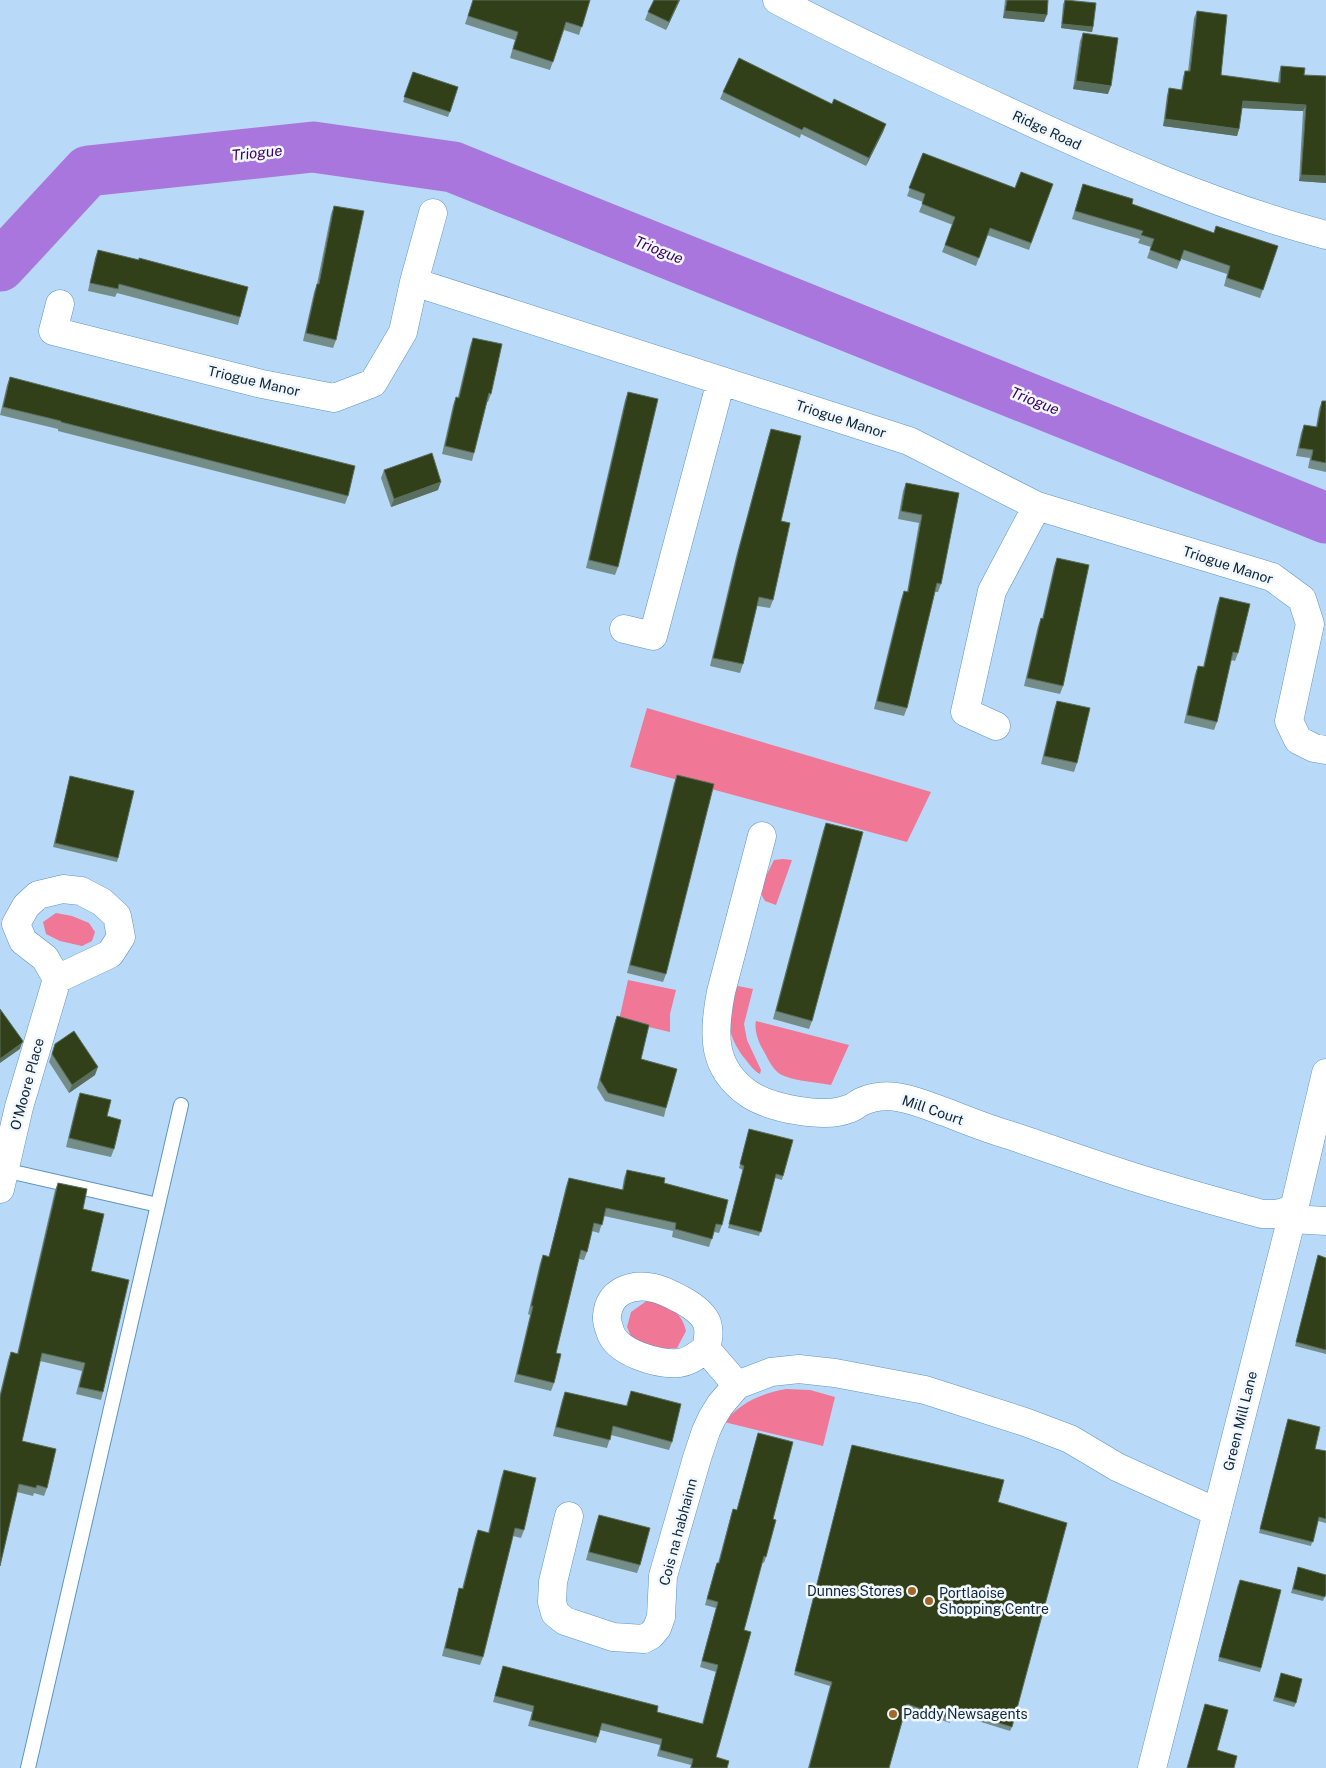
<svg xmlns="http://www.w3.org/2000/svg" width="1326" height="1768" font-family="'Public Sans',sans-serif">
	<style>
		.green { fill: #f07795 }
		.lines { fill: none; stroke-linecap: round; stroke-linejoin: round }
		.river { stroke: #a976dd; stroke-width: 51 }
		.service-casing { stroke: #5e95c3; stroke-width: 16 }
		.minor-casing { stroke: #5e95c3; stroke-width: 29 }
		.tertiary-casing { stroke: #5e95c3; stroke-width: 29 }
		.service { stroke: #fff; stroke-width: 14 }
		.minor { stroke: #fff; stroke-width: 28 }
		.tertiary { stroke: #fff; stroke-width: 28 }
		.wall { fill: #758d89 }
		.shaded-wall { fill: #5a6e5d }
		.building { fill: #32401a; stroke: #5a6e5d }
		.poi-dot { fill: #a16726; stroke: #f1f7fc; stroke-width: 2 }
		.labels { text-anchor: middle; stroke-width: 5; stroke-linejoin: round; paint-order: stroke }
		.street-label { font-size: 14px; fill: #0f2639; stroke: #f1f7fc }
		.poi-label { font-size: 14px; fill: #0f2639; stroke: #f1f7fc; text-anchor: start }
		.water-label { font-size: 15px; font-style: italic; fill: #3d0163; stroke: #f1f7fc }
	</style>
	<rect width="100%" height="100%" fill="#b8daf8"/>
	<path class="green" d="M 647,708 L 931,792 L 907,842 L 630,767 Z
		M 783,859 L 792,860 L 776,905 L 765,901 L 761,894 L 765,878 L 774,860 Z
		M 56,913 L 72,916 L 89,923 L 95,932 L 92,941 L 82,946 L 60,941 L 46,934 L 43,922 Z
		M 628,980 L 676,990 L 670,1014 L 670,1032 L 619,1020 Z
		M 738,986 L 753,989 L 744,1024 L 747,1040 L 761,1070 L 760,1074 C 754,1071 750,1065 746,1060 C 729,1041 719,1007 738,986 Z
		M 756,1021 L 849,1045 L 831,1085 C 816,1082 792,1081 780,1074 C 771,1068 767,1056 762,1048 C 758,1041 754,1029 756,1021 Z
		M 648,1300 C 667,1305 682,1311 686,1331 L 677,1348 L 660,1349 L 633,1341 L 627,1327 L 631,1312 Z
		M 786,1389 L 810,1390 L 835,1397 L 823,1446 L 724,1422 C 742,1402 760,1394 786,1389 Z"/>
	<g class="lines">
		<path class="river" d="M 0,266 L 88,171 L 313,147 L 453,167 L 1326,518"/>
		<defs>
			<path id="service" d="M 0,1169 L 158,1205
				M 28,1768 L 181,1105"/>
			<path id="minor" d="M 414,282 L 433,213
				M 60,304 L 53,331 L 262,384 L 334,398 L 373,383 L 403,332 L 414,282 L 909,441 L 1037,506 L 1272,577 L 1302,599 L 1310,624 L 1289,721 L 1298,740 L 1314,748 L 1326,750
				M 624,629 L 653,636 L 721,381
				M 996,726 L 965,712 L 992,591 L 1037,506
				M 762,836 L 721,992 C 713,1033 711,1068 749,1094 C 770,1108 824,1119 848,1109 C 853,1108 857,1104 861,1102 C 874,1096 888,1095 902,1098 C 918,1101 933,1108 948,1113 C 968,1121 988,1129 1009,1135 C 1060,1152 1111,1171 1163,1186 C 1196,1196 1229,1205 1262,1214 L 1277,1214 L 1294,1209
				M 0,1189 L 19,1107 L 57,979 L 45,958 L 23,941 L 16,924 L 26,906 L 38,895 L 63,889 L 81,891 L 102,902 L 117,916 L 121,937 L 110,954 L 57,979
				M 1291,1219 L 1326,1221
				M 706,1349 C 708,1340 710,1332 707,1323 C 703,1313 691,1305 682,1300 C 674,1296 664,1290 654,1288 C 632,1283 609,1291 607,1316 C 606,1321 609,1327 610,1331 C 616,1353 659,1365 679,1363 C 690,1362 697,1355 706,1349 L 737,1385
				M 569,1516 L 553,1582 L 552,1602 L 555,1613 L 565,1621 L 613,1637 L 644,1639 L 651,1635 L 657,1628 L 661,1617 L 663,1576 L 697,1458 L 706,1431 L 712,1418 L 720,1405 L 737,1385 L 771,1372 L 799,1369 L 835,1373 L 925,1390 L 1025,1422 L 1070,1439 L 1117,1467 L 1203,1506 L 1217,1511"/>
			<path id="tertiary" d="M 777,0 C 853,40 931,76 1009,112 C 1112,160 1216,206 1326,235
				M 1152,1768 L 1294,1209 L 1326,1073"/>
		</defs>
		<use href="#service" class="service-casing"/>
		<use href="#minor" class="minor-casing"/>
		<use href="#tertiary" class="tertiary-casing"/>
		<use href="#service" class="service"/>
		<use href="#minor" class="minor"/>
		<use href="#tertiary" class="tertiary"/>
	</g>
	<path class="wall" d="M 473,0 L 590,0 L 579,35 L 564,30 L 550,70 L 510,58 L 515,40 L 465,24 Z
		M 680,0 L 666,30 L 645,20 L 648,12 Z
		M 1005,0 L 1048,0 L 1044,22 L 1003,18 Z
		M 1065,0 L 1093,27 L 1092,32 L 1061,28 L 1063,4 Z
		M 1197,11 L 1221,75 L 1278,83 L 1279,73 L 1281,66 L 1304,75 L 1326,183 L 1299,181 L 1303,111 L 1242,108 L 1239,129 L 1237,136 L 1163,126 L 1167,95 L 1169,88 L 1181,90 L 1183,77 L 1185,71 L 1188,71 L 1194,18 Z
		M 1083,33 L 1108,94 L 1073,89 L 1080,41 Z
		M 413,72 L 458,87 L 448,117 L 403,102 Z
		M 723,92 L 832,104 L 886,124 L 883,132 L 866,166 L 801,134 L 800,138 L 720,99 Z
		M 923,153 L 1015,188 L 1053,184 L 1029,250 L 987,235 L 976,266 L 942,252 L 953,225 L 919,212 L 923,202 L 907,196 Z
		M 1083,184 L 1132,204 L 1214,233 L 1278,246 L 1260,298 L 1224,286 L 1227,274 L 1181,259 L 1177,269 L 1147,258 L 1151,247 L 1138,243 L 1140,239 L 1072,219 Z
		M 334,206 L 336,340 L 333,348 L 303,341 L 314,292 L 317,284 L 331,214 Z
		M 98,250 L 240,317 L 238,325 L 117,293 L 115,297 L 88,291 L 95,258 Z
		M 473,338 L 491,394 L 488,402 L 487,402 L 474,453 L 472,461 L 442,454 L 453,405 L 456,397 L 458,397 L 470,346 Z
		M 10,377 L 348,496 L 345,504 L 58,431 L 58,429 L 0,415 L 7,385 Z
		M 628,392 L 618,567 L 615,575 L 586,568 L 625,400 Z
		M 1322,401 L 1326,401 L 1326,472 L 1308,468 L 1310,458 L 1296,456 L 1301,433 L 1304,425 L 1316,427 L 1319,409 Z
		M 771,429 L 781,521 L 773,600 L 770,608 L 757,606 L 743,664 L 740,673 L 710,666 L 736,557 L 768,438 Z
		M 384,470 L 438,490 L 391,507 L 381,478 Z
		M 906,483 L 959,493 L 941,584 L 938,592 L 935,592 L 907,708 L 904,716 L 874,709 L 901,599 L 904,591 L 907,592 L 919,523 L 898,519 L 903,491 Z
		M 1057,558 L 1063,686 L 1060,694 L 1024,686 L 1038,626 L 1041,618 L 1042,619 L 1054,566 Z
		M 1220,597 L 1238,653 L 1235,661 L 1231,660 L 1217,722 L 1214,730 L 1184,723 L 1195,674 L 1198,666 L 1203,667 L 1217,605 Z
		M 1057,701 L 1077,763 L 1074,772 L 1041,764 L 1054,709 Z
		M 677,775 L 666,974 L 663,982 L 627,973 L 674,783 Z
		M 70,776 L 118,858 L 117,862 L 53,847 Z
		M 826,823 L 812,1021 L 809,1029 L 773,1019 L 823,831 Z
		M 617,1016 L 666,1108 L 664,1117 L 605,1101 L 597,1088 L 614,1024 Z
		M 55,1044 L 95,1075 L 69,1093 L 49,1062 Z
		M 80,1093 L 107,1116 L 114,1149 L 111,1157 L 66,1147 L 77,1101 Z
		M 749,1129 L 783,1176 L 782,1180 L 775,1178 L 759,1236 L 728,1228 L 743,1170 L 739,1168 Z
		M 627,1170 L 664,1183 L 722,1225 L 719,1233 L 714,1232 L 709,1247 L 672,1237 L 673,1231 L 604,1216 L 599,1233 L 592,1231 L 587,1252 L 584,1260 L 579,1259 L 556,1353 L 554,1383 L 551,1391 L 514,1382 L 530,1315 L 528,1314 L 540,1263 L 543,1255 L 549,1256 L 566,1186 L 569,1178 L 622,1190 L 624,1178 Z
		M 58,1183 L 83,1209 L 91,1271 L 103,1392 L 101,1400 L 76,1394 L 82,1371 L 40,1361 L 22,1441 L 47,1488 L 44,1496 L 34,1493 L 33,1496 L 17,1492 L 0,1566 L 0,1393 L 8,1360 L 11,1352 L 17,1354 L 55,1190 Z
		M 1318,1255 L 1326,1258 L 1326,1354 L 1295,1346 Z
		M 631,1391 L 672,1442 L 669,1450 L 611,1435 L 607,1448 L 553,1436 L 562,1400 L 565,1392 L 626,1406 Z
		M 1288,1419 L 1315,1449 L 1326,1451 L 1326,1523 L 1318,1521 L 1311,1546 L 1259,1533 Z
		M 758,1433 L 773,1519 L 766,1557 L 764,1563 L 762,1562 L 744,1630 L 716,1757 L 727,1768 L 690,1768 L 691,1765 L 657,1756 L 660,1745 L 600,1730 L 596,1743 L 528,1726 L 532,1712 L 493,1702 L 503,1666 L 657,1712 L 702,1724 L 716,1672 L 700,1667 L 716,1608 L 705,1605 L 715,1569 L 717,1563 L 718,1563 L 731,1515 L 733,1509 L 737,1510 Z
		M 852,1445 L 998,1502 L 1012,1727 L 1010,1731 L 952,1713 L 950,1723 L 906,1708 L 889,1768 L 808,1768 L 830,1686 L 794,1675 Z
		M 504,1470 L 524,1530 L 521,1538 L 513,1536 L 483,1657 L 480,1665 L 442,1656 L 459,1588 L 462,1589 L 475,1538 L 478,1530 L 488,1533 L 501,1478 Z
		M 599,1515 L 640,1565 L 637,1573 L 586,1560 L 596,1523 Z
		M 1298,1567 L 1326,1593 L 1323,1601 L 1291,1593 Z
		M 1238,1584 L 1261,1668 L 1260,1672 L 1218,1661 Z
		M 1281,1673 L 1296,1703 L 1294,1707 L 1273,1701 Z"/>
	<path class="shaded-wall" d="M 679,0 L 680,0 L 666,30 L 669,22 Z
		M 1005,11 L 1047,15 L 1044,22 L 1003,18 Z
		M 1062,24 L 1093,27 L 1092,32 L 1061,28 Z
		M 1076,81 L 1111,86 L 1108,94 L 1073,89 Z
		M 1243,101 L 1306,105 L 1303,111 L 1241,108 Z
		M 1165,119 L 1239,129 L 1237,136 L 1163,126 Z
		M 886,124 L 883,132 L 866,166 L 869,158 Z
		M 1301,175 L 1326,176 L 1326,183 L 1299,181 Z
		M 441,482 L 438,490 L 391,507 L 394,499 Z
		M 22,1043 L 20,1049 L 0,1063 L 0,1059 Z
		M 98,1067 L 95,1075 L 69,1093 L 72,1085 Z"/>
	<path class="building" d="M 473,0 L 590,0 L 582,27 L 566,22 L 553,62 L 513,49 L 518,32 L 468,16 Z
		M 654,0 L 679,0 L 669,22 L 648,12 Z
		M 1007,0 L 1048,0 L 1047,15 L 1005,11 Z
		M 1065,0 L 1096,3 L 1093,27 L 1062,24 Z
		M 1197,11 L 1227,15 L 1221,75 L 1280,83 L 1281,66 L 1305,68 L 1304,75 L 1326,76 L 1326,176 L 1301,175 L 1306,105 L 1243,101 L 1239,129 L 1165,119 L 1169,88 L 1182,90 L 1185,71 L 1190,71 Z
		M 1083,33 L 1118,38 L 1111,86 L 1076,81 Z
		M 739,58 L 832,104 L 834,99 L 886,124 L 869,158 L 804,127 L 802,130 L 723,92 Z
		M 413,72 L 458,87 L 450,112 L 404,97 Z
		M 923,153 L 1015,188 L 1021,172 L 1053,184 L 1031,243 L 990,228 L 979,258 L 945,245 L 955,217 L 922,204 L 925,194 L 909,188 Z
		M 1083,184 L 1133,199 L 1132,204 L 1214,233 L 1216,226 L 1278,246 L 1263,290 L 1227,278 L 1230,266 L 1184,250 L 1180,261 L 1150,250 L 1154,239 L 1141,235 L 1143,231 L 1075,211 Z
		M 334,206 L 364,211 L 336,340 L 306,333 L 317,284 L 319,284 Z
		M 98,250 L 139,260 L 139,258 L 248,287 L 240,317 L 119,284 L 118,289 L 90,283 Z
		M 473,338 L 502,344 L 491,394 L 489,393 L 474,453 L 445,446 L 456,397 L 459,398 Z
		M 10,377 L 212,430 L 355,466 L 348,496 L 61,422 L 61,421 L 3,407 Z
		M 628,392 L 658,399 L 618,567 L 589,560 Z
		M 1322,401 L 1326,401 L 1326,463 L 1311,460 L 1313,450 L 1299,448 L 1304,425 L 1317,427 Z
		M 771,429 L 801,436 L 781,521 L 790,523 L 773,600 L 759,597 L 743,664 L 713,658 L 739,549 Z
		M 432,453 L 441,482 L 394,499 L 384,470 Z
		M 906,483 L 959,493 L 941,584 L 937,583 L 907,708 L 877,701 L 904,591 L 908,592 L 922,515 L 901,511 Z
		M 1057,558 L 1089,565 L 1063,686 L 1027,678 L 1041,618 L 1043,619 Z
		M 1220,597 L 1250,604 L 1238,653 L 1233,652 L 1217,722 L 1187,715 L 1198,666 L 1204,667 Z
		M 1057,701 L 1090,708 L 1077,763 L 1044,756 Z
		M 677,775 L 714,784 L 666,974 L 630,965 Z
		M 70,776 L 134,791 L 118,858 L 55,843 Z
		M 826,823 L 863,832 L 812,1021 L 776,1011 Z
		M 0,1009 L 23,1041 L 22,1043 L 0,1059 Z
		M 617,1016 L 649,1025 L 641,1059 L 677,1069 L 666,1108 L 608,1093 L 600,1080 Z
		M 74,1031 L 98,1067 L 72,1085 L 52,1054 L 55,1044 Z
		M 80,1093 L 111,1100 L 107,1116 L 121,1120 L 114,1149 L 69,1138 Z
		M 749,1129 L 793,1140 L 783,1176 L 776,1174 L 761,1232 L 729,1224 L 744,1166 L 740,1164 Z
		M 627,1170 L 665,1178 L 664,1183 L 728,1200 L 722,1225 L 716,1224 L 712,1239 L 675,1229 L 676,1223 L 606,1208 L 602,1225 L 594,1223 L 587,1252 L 581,1250 L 556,1353 L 561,1354 L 554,1383 L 517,1374 L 533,1306 L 531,1306 L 543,1255 L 549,1257 L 569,1178 L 623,1190 Z
		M 58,1183 L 87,1189 L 83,1209 L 104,1214 L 91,1271 L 129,1280 L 103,1392 L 79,1387 L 85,1363 L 42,1353 L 22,1441 L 56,1449 L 47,1488 L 37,1485 L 36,1488 L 19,1484 L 0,1566 L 0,1397 L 11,1352 L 18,1354 Z
		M 1318,1255 L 1326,1258 L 1326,1350 L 1296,1342 Z
		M 631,1391 L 681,1404 L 672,1442 L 613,1426 L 610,1440 L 556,1427 L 565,1392 L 627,1406 Z
		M 1288,1419 L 1320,1427 L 1315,1449 L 1326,1451 L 1326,1519 L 1319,1517 L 1313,1542 L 1260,1529 Z
		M 758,1433 L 793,1442 L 773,1519 L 776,1520 L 766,1557 L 764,1556 L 744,1630 L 751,1632 L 716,1757 L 729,1761 L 727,1768 L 691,1768 L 693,1759 L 660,1750 L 662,1739 L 602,1723 L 598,1737 L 531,1720 L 534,1706 L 495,1696 L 503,1666 L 658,1706 L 657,1712 L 703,1724 L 718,1665 L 702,1661 L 718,1602 L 707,1599 L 717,1563 L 719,1563 L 733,1509 L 737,1510 Z
		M 852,1445 L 1004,1480 L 998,1502 L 1067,1523 L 1012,1727 L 953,1709 L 951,1719 L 907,1704 L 889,1768 L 809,1768 L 832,1682 L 795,1671 Z
		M 504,1470 L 536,1478 L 524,1530 L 515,1528 L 483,1657 L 445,1648 L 459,1588 L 463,1589 L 478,1530 L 489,1533 Z
		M 599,1515 L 650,1528 L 640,1565 L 589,1552 Z
		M 1298,1567 L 1326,1575 L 1326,1593 L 1325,1597 L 1293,1589 Z
		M 1240,1580 L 1281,1590 L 1261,1668 L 1219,1657 Z
		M 1281,1673 L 1302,1679 L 1296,1703 L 1275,1697 Z
		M 1205,1704 L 1228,1710 L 1217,1750 L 1237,1756 L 1234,1768 L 1187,1768 Z"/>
	<g class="poi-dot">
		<circle cx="912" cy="1591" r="5"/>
		<circle cx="929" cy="1601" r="5"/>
		<circle cx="893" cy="1714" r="5"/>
	</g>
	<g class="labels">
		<g class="street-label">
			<text transform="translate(1047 130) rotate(25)" y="5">Ridge Road</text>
			<text transform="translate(254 381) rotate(13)" y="5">Triogue Manor</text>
			<text transform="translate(841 419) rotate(18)" y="5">Triogue Manor</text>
			<text transform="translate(1228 565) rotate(18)" y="5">Triogue Manor</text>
			<text transform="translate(27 1084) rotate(-75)" y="5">O'Moore Place</text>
			<text transform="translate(933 1110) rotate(19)" y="5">Mill Court</text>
			<text transform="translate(1240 1421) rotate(-76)" y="5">Green Mill Lane</text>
			<text transform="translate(678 1532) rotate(-75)" y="5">Cois na habhainn</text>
		</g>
		<g class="poi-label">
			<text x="902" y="1596" text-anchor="end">Dunnes Stores</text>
			<text x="939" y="1598">Portlaoise<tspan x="939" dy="16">Shopping Centre</tspan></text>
			<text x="903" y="1719">Paddy Newsagents</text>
		</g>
		<g class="water-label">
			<text transform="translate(257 153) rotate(-6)" y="5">Triogue</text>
			<text transform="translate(659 250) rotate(22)" y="5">Triogue</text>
			<text transform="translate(1035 401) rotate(22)" y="5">Triogue</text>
		</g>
	</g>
</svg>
